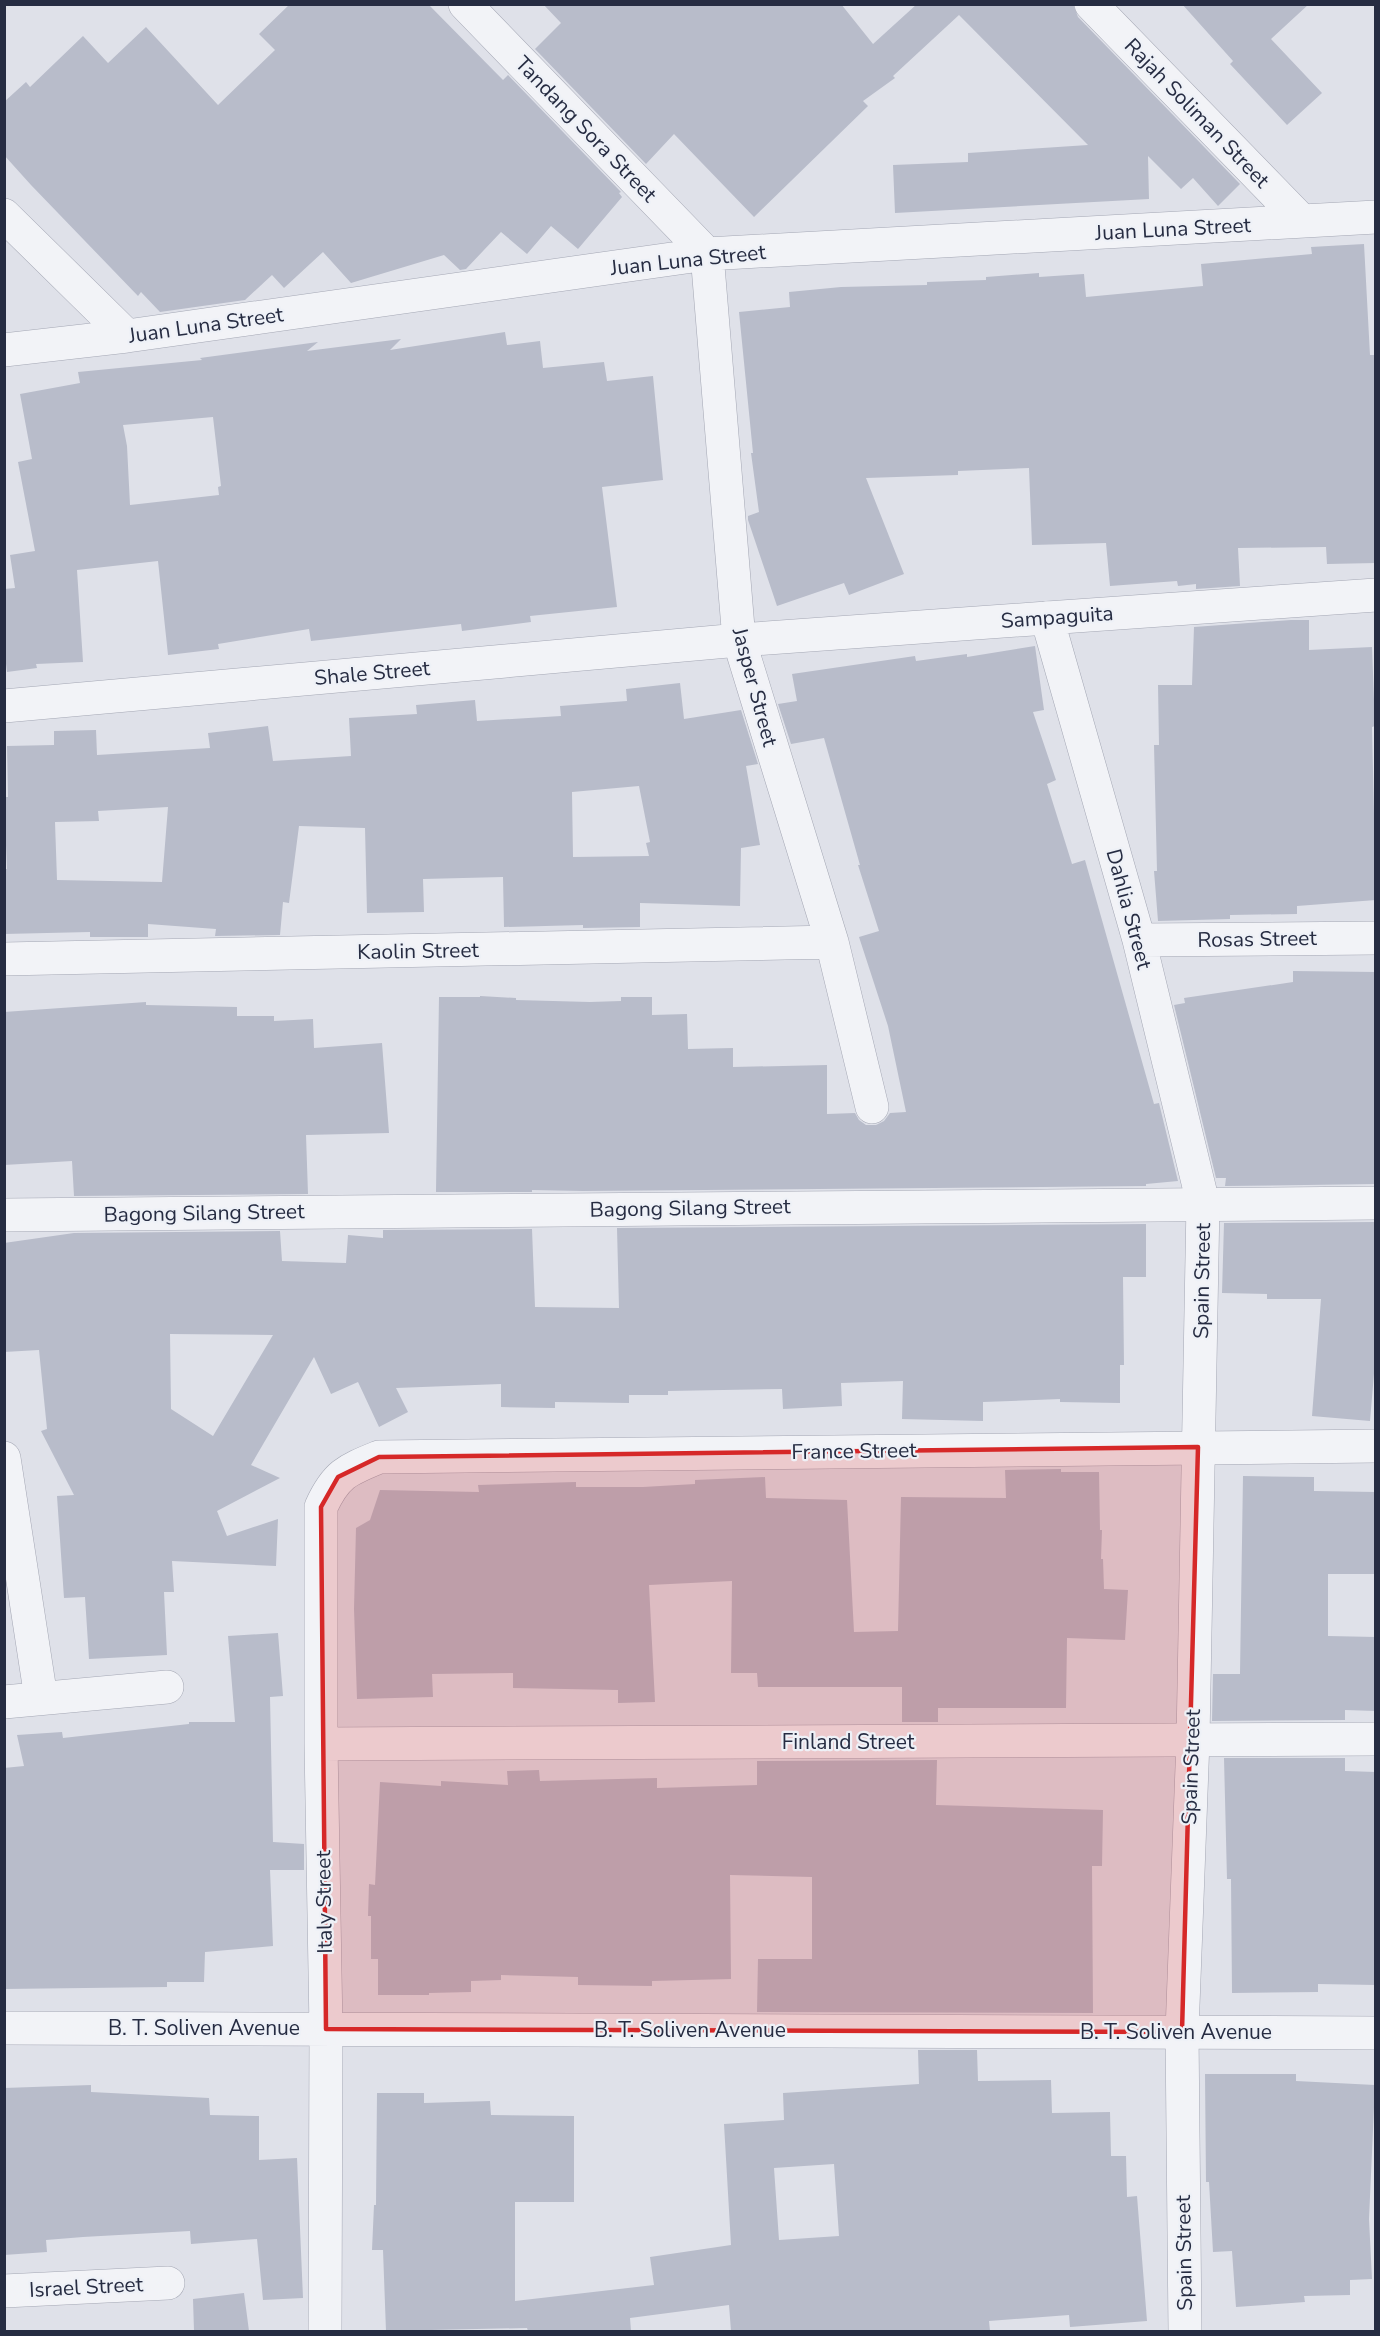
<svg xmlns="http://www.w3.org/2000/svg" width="1380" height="2336" font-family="'Nunito Sans',sans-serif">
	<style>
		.building { fill: #b8bcca; fill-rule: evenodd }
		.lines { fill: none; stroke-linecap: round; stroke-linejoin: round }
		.minor-casing { stroke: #a4a7b4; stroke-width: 34 }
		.tertiary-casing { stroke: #a4a7b4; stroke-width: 34 }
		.minor { stroke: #f2f3f7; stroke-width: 33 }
		.tertiary { stroke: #f2f3f7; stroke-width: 33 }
		.marked { fill: #d62828; fill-opacity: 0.2; stroke: #d62828; stroke-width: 4.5; stroke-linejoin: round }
		.labels { text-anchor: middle; stroke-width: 4.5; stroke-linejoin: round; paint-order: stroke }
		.street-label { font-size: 21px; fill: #262c42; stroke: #eef1f7 }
	</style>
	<rect width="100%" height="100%" fill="#dfe1e9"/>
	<path class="building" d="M 290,4 L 428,4 L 503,80 L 508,75 L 621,192 L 619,193 L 622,197 L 578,249 L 551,226 L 527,254 L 501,232 L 466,269 L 460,270 L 444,255 L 351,283 L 323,252 L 284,288 L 272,275 L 245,300 L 160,312 L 141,292 L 138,296 L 31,185 L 4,155 L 4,102 L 26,82 L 30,87 L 83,36 L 108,63 L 146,27 L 218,105 L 275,50 L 259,34 Z
		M 543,4 L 841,4 L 873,44 L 917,4 L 1073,4 L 1078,17 L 1240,184 L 1218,206 L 1193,178 L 1181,189 L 1148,156 L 1149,199 L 895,213 L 893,165 L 968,162 L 968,153 L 1088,145 L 959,15 L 893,76 L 895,78 L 863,101 L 868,106 L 754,217 L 674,134 L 646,164 L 535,49 L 561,23 Z
		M 1182,4 L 1309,4 L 1271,39 L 1322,93 L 1287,125 L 1230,64 L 1233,61 Z
		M 1364,244 L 1370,355 L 1376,355 L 1376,563 L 1327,564 L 1326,547 L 1238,548 L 1240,586 L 1196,589 L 1196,584 L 1178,586 L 1177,581 L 1110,586 L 1106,543 L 1032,545 L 1029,468 L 958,471 L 958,475 L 866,478 L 904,574 L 849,595 L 844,583 L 777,606 L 748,520 L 748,516 L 759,512 L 751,453 L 753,453 L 739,312 L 790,307 L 789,292 L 841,287 L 927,285 L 927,282 L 986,280 L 986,277 L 1039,273 L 1039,277 L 1084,274 L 1086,297 L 1203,286 L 1201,264 L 1312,254 L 1311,247 Z
		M 505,332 L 507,345 L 540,341 L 543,368 L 604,362 L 607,381 L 653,376 L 663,480 L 602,487 L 617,607 L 530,616 L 531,622 L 462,631 L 461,624 L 311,641 L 309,629 L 218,644 L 219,649 L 168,655 L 158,561 L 77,570 L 83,662 L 36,664 L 37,668 L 7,672 L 4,647 L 4,589 L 15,588 L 10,555 L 35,551 L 18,462 L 32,459 L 20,394 L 80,383 L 78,372 L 202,360 L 200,358 L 318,342 L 307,351 L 401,339 L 390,350 ZM 213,417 L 221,486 L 218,487 L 219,495 L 130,505 L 127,446 L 123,425 Z
		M 1291,620 L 1309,620 L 1309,650 L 1372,647 L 1375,726 L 1372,727 L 1376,900 L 1297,906 L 1297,914 L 1230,915 L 1230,919 L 1158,921 L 1154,871 L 1157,871 L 1154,745 L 1159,745 L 1158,685 L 1192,685 L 1194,627 Z
		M 1035,646 L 1044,710 L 1033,712 L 1056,780 L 1047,784 L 1072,864 L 1085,860 L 1154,1104 L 1159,1103 L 1178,1181 L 1146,1184 L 1146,1186 L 583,1191 L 532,1190 L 532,1192 L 436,1192 L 439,997 L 480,997 L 480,996 L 516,998 L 516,1000 L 590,1002 L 621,1001 L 621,997 L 652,997 L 652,1015 L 687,1014 L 688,1049 L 733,1048 L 733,1067 L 827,1065 L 827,1114 L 855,1113 L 859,1120 L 866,1125 L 876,1125 L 884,1121 L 890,1113 L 906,1112 L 888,1026 L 859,937 L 879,931 L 858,865 L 860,865 L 824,738 L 791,744 L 778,704 L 797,701 L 792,674 L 915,656 L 916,661 L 967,654 L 967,657 Z
		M 680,683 L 684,719 L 741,710 L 758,764 L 746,766 L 760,845 L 741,848 L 740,906 L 640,903 L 640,927 L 583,928 L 583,925 L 504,927 L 503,877 L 423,879 L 424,912 L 367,913 L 365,828 L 299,826 L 289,903 L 283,902 L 280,935 L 215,936 L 216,929 L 148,924 L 148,937 L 90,937 L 90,932 L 4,934 L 4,869 L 7,869 L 4,797 L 8,797 L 7,746 L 54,745 L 54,731 L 96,730 L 97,755 L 210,748 L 208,733 L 268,726 L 273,761 L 351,756 L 349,718 L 417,714 L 416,705 L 475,700 L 477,721 L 561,716 L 560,706 L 627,701 L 626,689 ZM 639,786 L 650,842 L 646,843 L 649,856 L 573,857 L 572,792 ZM 168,807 L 162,882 L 57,880 L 55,822 L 99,821 L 98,811 Z
		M 1293,971 L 1376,972 L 1376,1184 L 1225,1186 L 1226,1178 L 1216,1178 L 1174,1005 L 1185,1003 L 1184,998 L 1293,982 Z
		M 146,1002 L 146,1005 L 237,1007 L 237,1016 L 274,1016 L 274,1021 L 313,1019 L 314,1048 L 382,1043 L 389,1133 L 306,1135 L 308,1194 L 74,1196 L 72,1161 L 4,1165 L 4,1012 Z
		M 1376,1222 L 1376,1350 L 1370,1421 L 1312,1416 L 1321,1299 L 1267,1299 L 1267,1294 L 1222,1293 L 1224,1223 Z
		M 1146,1224 L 1146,1277 L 1123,1277 L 1124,1365 L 1120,1365 L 1120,1403 L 1060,1402 L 1060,1399 L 983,1402 L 983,1421 L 902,1419 L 903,1381 L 841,1383 L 842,1406 L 783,1409 L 782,1389 L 668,1391 L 668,1395 L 629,1395 L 629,1403 L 555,1402 L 555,1408 L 501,1407 L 501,1384 L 396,1388 L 408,1412 L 379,1427 L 358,1382 L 331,1394 L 314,1357 L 251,1465 L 280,1478 L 217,1511 L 227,1536 L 278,1519 L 276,1566 L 172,1561 L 174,1592 L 164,1592 L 167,1655 L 89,1659 L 85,1597 L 64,1598 L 57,1496 L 74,1495 L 41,1431 L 47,1429 L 39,1350 L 4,1352 L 4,1243 L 74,1233 L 280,1231 L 282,1261 L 346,1263 L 348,1235 L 383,1238 L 383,1230 L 532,1229 L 535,1307 L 619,1308 L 617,1228 ZM 170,1334 L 273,1335 L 213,1436 L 171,1409 Z
		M 1061,1469 L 1061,1472 L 1099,1472 L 1100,1530 L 1102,1530 L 1101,1559 L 1103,1559 L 1104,1589 L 1128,1590 L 1125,1640 L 1067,1638 L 1066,1708 L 938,1708 L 938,1722 L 902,1722 L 902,1687 L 758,1687 L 757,1673 L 731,1673 L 732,1581 L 649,1585 L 655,1702 L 618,1703 L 618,1690 L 513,1688 L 513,1673 L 432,1674 L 433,1697 L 357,1699 L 354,1609 L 356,1528 L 370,1520 L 380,1490 L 479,1492 L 478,1485 L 576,1482 L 576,1487 L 643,1487 L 695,1484 L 695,1480 L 765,1477 L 766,1498 L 847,1500 L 854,1632 L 898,1631 L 901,1497 L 1006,1498 L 1005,1470 Z
		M 1243,1476 L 1314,1477 L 1314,1491 L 1376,1492 L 1376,1574 L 1328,1574 L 1328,1636 L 1376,1637 L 1376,1711 L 1345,1710 L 1345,1720 L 1212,1721 L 1213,1674 L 1240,1674 Z
		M 278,1633 L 283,1696 L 270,1697 L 273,1842 L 304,1844 L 304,1870 L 270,1870 L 273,1946 L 205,1952 L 204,1982 L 167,1982 L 167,1987 L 4,1989 L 4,1768 L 24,1766 L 17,1735 L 62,1732 L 63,1738 L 189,1724 L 189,1722 L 235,1722 L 228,1636 Z
		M 1224,1758 L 1345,1758 L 1345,1771 L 1376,1772 L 1376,1985 L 1318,1984 L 1318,1992 L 1232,1993 L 1231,1879 L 1227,1879 Z
		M 937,1760 L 936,1805 L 1103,1810 L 1102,1866 L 1092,1866 L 1093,2013 L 757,2012 L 758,1959 L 812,1959 L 812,1877 L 730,1875 L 731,1979 L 652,1981 L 652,1986 L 578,1985 L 578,1977 L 501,1975 L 501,1980 L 471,1981 L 471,1992 L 429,1993 L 429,1995 L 378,1995 L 378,1959 L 371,1959 L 371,1916 L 368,1916 L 369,1884 L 375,1885 L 380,1782 L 441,1786 L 441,1781 L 508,1785 L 507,1771 L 539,1770 L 540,1781 L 657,1778 L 657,1788 L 757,1785 L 757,1761 Z
		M 918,2050 L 977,2050 L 978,2081 L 1051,2080 L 1052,2113 L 1110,2112 L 1111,2156 L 1126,2156 L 1127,2197 L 1137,2196 L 1147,2321 L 1070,2327 L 1069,2315 L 989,2321 L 990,2331 L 731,2331 L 729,2305 L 630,2318 L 631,2331 L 528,2331 L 527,2328 L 386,2331 L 383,2250 L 372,2250 L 374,2205 L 376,2205 L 377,2093 L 424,2093 L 424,2103 L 490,2101 L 491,2115 L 574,2116 L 574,2202 L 515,2202 L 515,2301 L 654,2285 L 650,2257 L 731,2245 L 724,2124 L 784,2120 L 783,2093 L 919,2084 ZM 834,2164 L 839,2236 L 779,2240 L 774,2168 Z
		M 1205,2074 L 1296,2074 L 1296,2081 L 1375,2085 L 1369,2219 L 1372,2279 L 1350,2280 L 1350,2295 L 1304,2296 L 1305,2302 L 1236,2307 L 1232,2251 L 1213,2252 L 1209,2182 L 1206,2182 Z
		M 91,2085 L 91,2092 L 209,2098 L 210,2115 L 259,2116 L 259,2160 L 297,2158 L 303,2298 L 263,2300 L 257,2239 L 191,2244 L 190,2231 L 83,2237 L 46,2240 L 47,2252 L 4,2255 L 4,2088 Z
		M 244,2293 L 249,2331 L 194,2331 L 193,2299 Z"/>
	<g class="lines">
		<defs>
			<path id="minor" d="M 465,4 L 707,254 L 739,640 L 832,942 L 872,1107
				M 1091,4 L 1302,221
				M 4,215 L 127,336
				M 4,350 L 127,336 L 707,254 L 1376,217
				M 4,706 L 739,640 L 1047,618
				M 4,959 L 832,942
				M 4,1215 L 1376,1203
				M 4,1458 L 41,1698
				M 4,1702 L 167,1687
				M 321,1744 L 1376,1739
				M 4,2028 L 1376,2033
				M 4,2291 L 168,2283
				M 325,2332 L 326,2029 L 321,1744 L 321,1507 C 336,1474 347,1470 379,1457 L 1376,1446"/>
			<path id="tertiary" d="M 1139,940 L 1376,938
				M 1185,2332 L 1182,2032 L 1193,1740 L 1203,1203 L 1139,940 L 1047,618 L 1376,595"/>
		</defs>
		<use href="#minor" class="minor-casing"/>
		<use href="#tertiary" class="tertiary-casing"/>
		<use href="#minor" class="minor"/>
		<use href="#tertiary" class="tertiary"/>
	</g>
	<path class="marked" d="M 1198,1447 L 1182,2032 L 326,2029 L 321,1507 L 338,1477 L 379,1457 Z"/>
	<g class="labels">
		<g class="street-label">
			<text transform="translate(1197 113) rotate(46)" y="7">Rajah Soliman Street</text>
			<text transform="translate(586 129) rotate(46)" y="7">Tandang Sora Street</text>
			<text transform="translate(1173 229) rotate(-3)" y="7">Juan Luna Street</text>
			<text transform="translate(688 260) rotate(-6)" y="7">Juan Luna Street</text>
			<text transform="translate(206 325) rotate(-8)" y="7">Juan Luna Street</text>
			<text transform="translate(1057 617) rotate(-4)" y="7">Sampaguita</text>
			<text transform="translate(372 673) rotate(-5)" y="7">Shale Street</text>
			<text transform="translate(755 687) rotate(75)" y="7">Jasper Street</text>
			<text transform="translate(1129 909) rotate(75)" y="7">Dahlia Street</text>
			<text transform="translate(1257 939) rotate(-1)" y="7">Rosas Street</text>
			<text transform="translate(418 951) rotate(-1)" y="7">Kaolin Street</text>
			<text transform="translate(690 1208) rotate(-1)" y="7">Bagong Silang Street</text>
			<text transform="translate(204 1213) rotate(-1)" y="7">Bagong Silang Street</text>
			<text transform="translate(1202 1281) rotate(-89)" y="7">Spain Street</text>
			<text transform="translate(854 1451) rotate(-1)" y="7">France Street</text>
			<text x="848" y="1749">Finland Street</text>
			<text transform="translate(1191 1767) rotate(-88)" y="7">Spain Street</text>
			<text transform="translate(324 1902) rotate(-91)" y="7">Italy Street</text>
			<text x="204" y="2035">B. T. Soliven Avenue</text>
			<text x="690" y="2037">B. T. Soliven Avenue</text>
			<text x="1176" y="2039">B. T. Soliven Avenue</text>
			<text transform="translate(1184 2253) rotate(-91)" y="7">Spain Street</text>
			<text transform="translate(86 2287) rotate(-3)" y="7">Israel Street</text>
		</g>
	</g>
	<rect width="1380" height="2336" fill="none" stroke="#262c42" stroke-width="12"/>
</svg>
